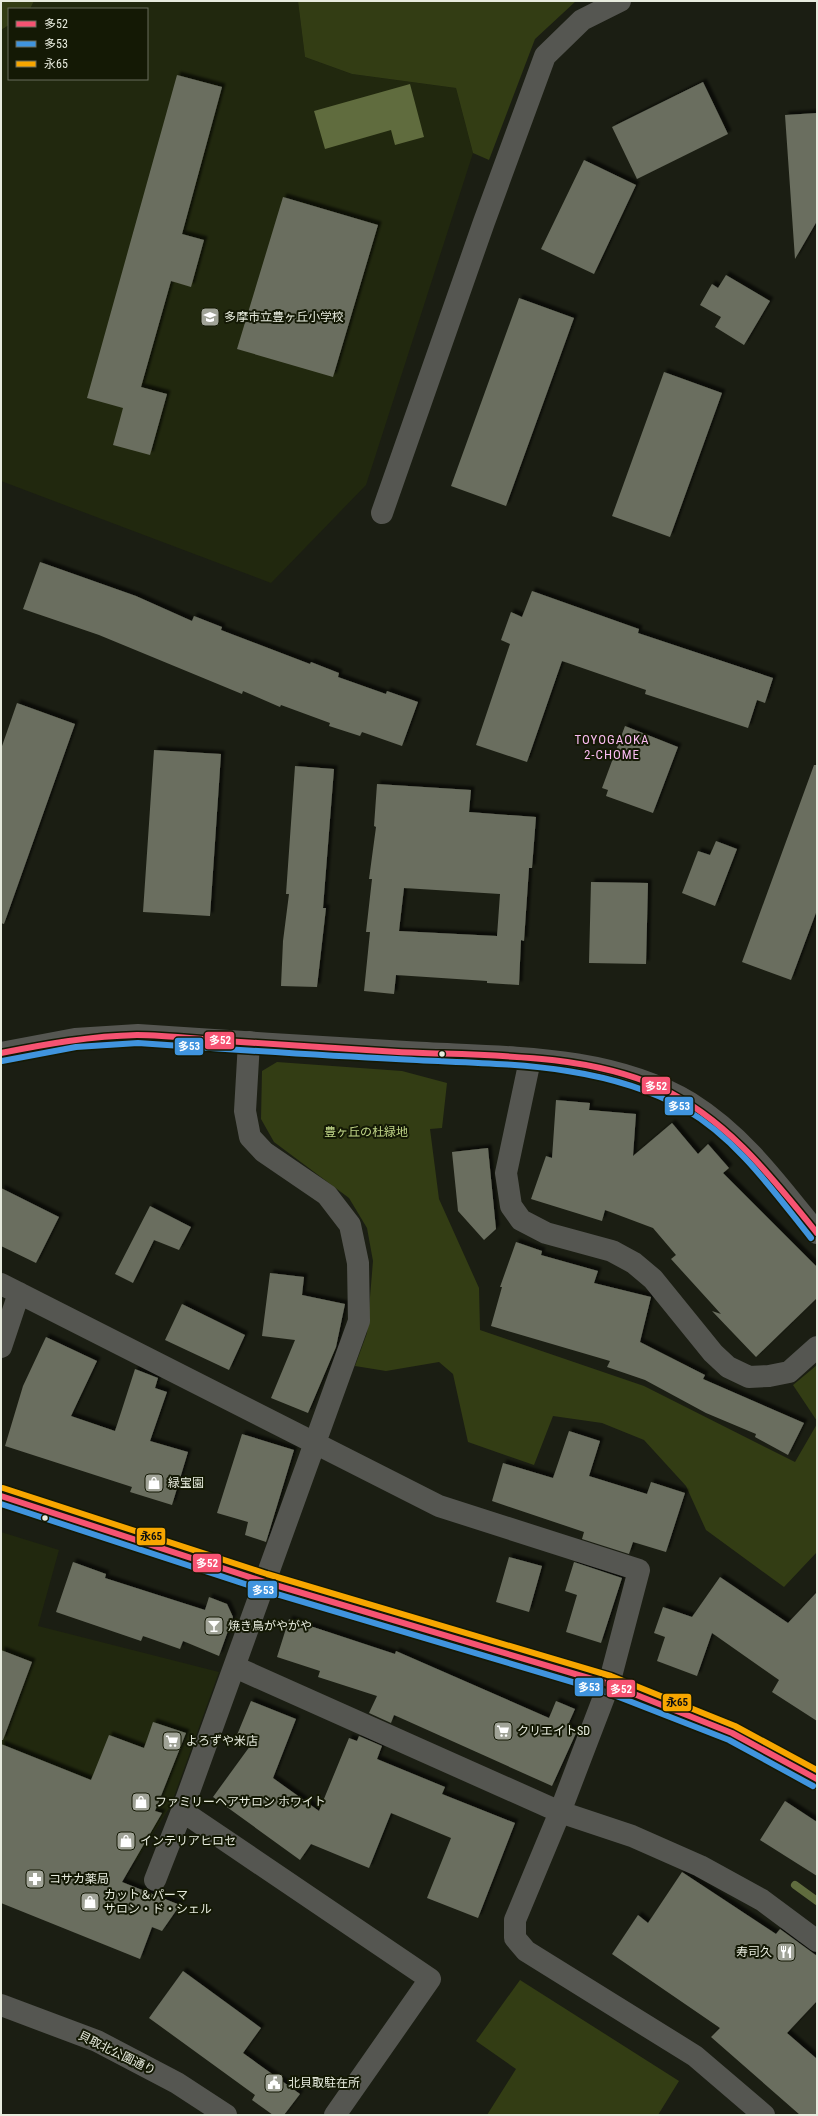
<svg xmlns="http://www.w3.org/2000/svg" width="818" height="2116" font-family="'Roboto Condensed','Noto Sans JP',sans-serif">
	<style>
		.built { fill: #21280e }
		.green { fill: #333d14 }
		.water { fill: #606c3e }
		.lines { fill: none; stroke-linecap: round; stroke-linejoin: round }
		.stream { stroke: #606c3e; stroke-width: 8 }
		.building { fill: #6a6e5f; fill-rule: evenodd; filter: url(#shadow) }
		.minor { stroke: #555651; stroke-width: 22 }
		.tertiary { stroke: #555651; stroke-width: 22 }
		.bus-1-casing { stroke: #141905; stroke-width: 9 }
		.bus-2-casing { stroke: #141905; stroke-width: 9 }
		.bus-3-casing { stroke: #141905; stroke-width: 9 }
		.bus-1 { stroke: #f65372; stroke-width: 6 }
		.bus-2 { stroke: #4094de; stroke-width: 6 }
		.bus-3 { stroke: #f7a600; stroke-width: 6 }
		.bus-dot { fill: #e7ebde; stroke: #141905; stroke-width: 1.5 }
		.labels { text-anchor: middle; stroke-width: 4; stroke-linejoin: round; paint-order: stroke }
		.poi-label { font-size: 12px; fill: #e7ebde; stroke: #141905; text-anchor: start }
		.park-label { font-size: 12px; fill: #c1d688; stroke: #141905 }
		.street-label { font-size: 12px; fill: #e7ebde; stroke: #141905 }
		.neighbourhood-label { font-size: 13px; letter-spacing: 1px; fill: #fabbf1; stroke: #141905 }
		.line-badge { stroke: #141905; stroke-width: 1.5 }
		.badge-label { font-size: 11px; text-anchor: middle; font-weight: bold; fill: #fff }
		.pale-badge-label { font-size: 11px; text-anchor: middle; font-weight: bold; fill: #111 }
	</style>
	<defs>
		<filter id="shadow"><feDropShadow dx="3.5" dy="-3.5" stdDeviation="1" flood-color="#0009"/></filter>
	</defs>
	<rect width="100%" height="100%" fill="#1b1e13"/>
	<path class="built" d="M 34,1 L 298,1 L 305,57 L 352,74 L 456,88 L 473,153 L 366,485 L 271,583 L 1,481 L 1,30 L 9,25 L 9,79 L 147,79 L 147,9 L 30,9 Z
		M 1,1532 L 59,1550 L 38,1626 L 219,1672 L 171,1805 L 136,1861 L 1,1814 Z"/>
	<path class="green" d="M 1,1 L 34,1 L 30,9 L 9,9 L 9,25 L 1,30 Z
		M 298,1 L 576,1 L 535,39 L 489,160 L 473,153 L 456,88 L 352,74 L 305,57 Z
		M 277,1062 L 402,1071 L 447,1083 L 442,1128 L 430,1129 L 439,1199 L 479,1288 L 480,1330 L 644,1386 L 795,1462 L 817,1424 L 817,1552 L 784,1587 L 706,1530 L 686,1486 L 644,1440 L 602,1423 L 553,1416 L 534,1465 L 468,1442 L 453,1374 L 439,1362 L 386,1371 L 355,1366 L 367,1333 L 373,1261 L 367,1228 L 349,1198 L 274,1142 L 261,1119 L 262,1071 Z
		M 817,1365 L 817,1421 L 793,1385 Z
		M 520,1980 L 679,2081 L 658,2115 L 487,2115 L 516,2069 L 476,2041 Z"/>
	<path class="water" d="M 410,84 L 424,137 L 395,145 L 391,130 L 325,149 L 314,111 Z"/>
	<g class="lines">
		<path class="stream" d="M 795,1885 L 817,1901"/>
	</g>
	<path class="building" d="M 177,75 L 222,87 L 182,234 L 204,240 L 191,287 L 171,281 L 141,387 L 167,394 L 150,455 L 113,445 L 123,408 L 87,398 Z
		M 703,82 L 728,134 L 637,179 L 612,127 Z
		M 817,113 L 817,221 L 795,259 L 785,115 Z
		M 584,160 L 636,185 L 594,274 L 541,249 Z
		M 283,197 L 378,225 L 333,377 L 237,349 Z
		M 726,275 L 770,301 L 744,345 L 715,327 L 721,317 L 700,305 L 712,284 L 718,288 Z
		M 519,298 L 574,318 L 506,506 L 451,486 Z
		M 664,372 L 722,393 L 670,537 L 612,516 Z
		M 40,562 L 136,596 L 192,621 L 194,616 L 222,627 L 221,630 L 310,664 L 311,662 L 339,673 L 338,677 L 386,694 L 387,691 L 418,702 L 402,746 L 362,732 L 360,736 L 329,726 L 330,723 L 281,705 L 280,707 L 243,691 L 242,694 L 99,635 L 23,609 Z
		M 532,591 L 639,629 L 638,633 L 773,678 L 765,703 L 757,700 L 748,728 L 645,694 L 646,690 L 562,661 L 527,762 L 476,745 L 510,644 L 501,640 L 511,612 L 522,617 Z
		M 17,703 L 75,724 L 4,924 L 1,923 L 1,749 Z
		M 625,726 L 678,747 L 653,813 L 606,796 L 608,790 L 602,788 Z
		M 154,750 L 221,754 L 210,916 L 143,912 Z
		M 814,765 L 817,765 L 817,910 L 791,980 L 742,962 Z
		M 295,766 L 334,769 L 323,908 L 326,908 L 317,987 L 281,986 L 283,941 L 289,894 L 286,894 Z
		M 377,784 L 471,790 L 469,812 L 536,817 L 532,868 L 529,868 L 524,941 L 521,940 L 519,985 L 487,983 L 487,981 L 396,975 L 394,994 L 364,991 L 370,932 L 366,932 L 372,879 L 369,879 L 376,827 L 374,826 ZM 404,888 L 500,894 L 497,936 L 399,931 Z
		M 716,841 L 737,849 L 715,906 L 682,893 L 698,851 L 710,855 Z
		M 591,882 L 648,883 L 646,964 L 589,963 Z
		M 556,1100 L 590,1103 L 589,1110 L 636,1114 L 633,1156 L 672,1123 L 698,1154 L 708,1144 L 729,1168 L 723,1173 L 817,1267 L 817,1298 L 756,1357 L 712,1311 L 721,1314 L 671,1259 L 676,1255 L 653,1228 L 605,1210 L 602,1221 L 531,1199 L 546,1156 L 552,1158 Z
		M 488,1148 L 496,1229 L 484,1240 L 458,1211 L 452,1152 Z
		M 1,1188 L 59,1217 L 36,1263 L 1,1246 Z
		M 150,1206 L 191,1227 L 179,1250 L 154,1240 L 133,1283 L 115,1274 Z
		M 516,1242 L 542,1251 L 541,1255 L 598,1271 L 594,1283 L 651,1297 L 640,1342 L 705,1375 L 703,1379 L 804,1423 L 788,1455 L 755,1437 L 756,1434 L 706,1413 L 645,1380 L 607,1367 L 610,1361 L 491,1326 L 502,1287 L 500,1287 Z
		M 270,1273 L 304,1277 L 302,1295 L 345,1304 L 336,1347 L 308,1413 L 271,1398 L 295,1340 L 262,1336 Z
		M 182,1304 L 245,1335 L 229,1370 L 165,1340 Z
		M 46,1337 L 97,1361 L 71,1416 L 115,1431 L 135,1369 L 158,1378 L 155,1388 L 167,1392 L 150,1441 L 188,1452 L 172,1505 L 130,1492 L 132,1487 L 5,1446 L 23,1386 Z
		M 569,1431 L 600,1441 L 589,1476 L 647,1494 L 651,1482 L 685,1493 L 666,1552 L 633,1542 L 629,1554 L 582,1539 L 584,1532 L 492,1501 L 503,1463 L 553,1478 Z
		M 242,1434 L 294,1450 L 266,1542 L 245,1535 L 248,1522 L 217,1513 Z
		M 509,1557 L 542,1566 L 529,1612 L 496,1602 Z
		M 73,1562 L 106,1574 L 105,1578 L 205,1610 L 209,1597 L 227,1604 L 233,1617 L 219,1656 L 183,1641 L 180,1649 L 143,1636 L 141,1641 L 56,1612 Z
		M 574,1562 L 622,1578 L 601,1643 L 566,1632 L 577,1595 L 565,1591 Z
		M 720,1577 L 788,1623 L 817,1592 L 817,1721 L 772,1692 L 779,1680 L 712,1633 L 697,1676 L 657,1661 L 665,1637 L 654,1633 L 663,1607 L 692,1617 Z
		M 289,1619 L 395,1654 L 396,1651 L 549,1718 L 556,1701 L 575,1709 L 567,1727 L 577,1731 L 552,1786 L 394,1715 L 391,1723 L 369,1713 L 377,1696 L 318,1677 L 320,1671 L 277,1657 Z
		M 1,1650 L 32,1662 L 3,1740 L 1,1740 Z
		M 251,1701 L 296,1719 L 273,1778 L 319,1811 L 349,1738 L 357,1741 L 359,1736 L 382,1746 L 377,1759 L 445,1787 L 442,1794 L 515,1823 L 478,1918 L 427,1898 L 451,1838 L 391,1813 L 369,1868 L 311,1844 L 300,1860 L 213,1797 L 253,1742 L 237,1735 Z
		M 153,1722 L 186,1733 L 155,1811 L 162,1813 L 122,1882 L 180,1905 L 162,1931 L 152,1927 L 140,1959 L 1,1903 L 1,1744 L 91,1780 L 109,1735 L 144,1748 Z
		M 785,1801 L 817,1822 L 817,1876 L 760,1840 Z
		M 682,1872 L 776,1934 L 780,1929 L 817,1956 L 817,2001 L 787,2033 L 817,2059 L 817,2115 L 800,2115 L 711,2037 L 720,2028 L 612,1954 L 638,1915 L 648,1923 Z
		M 183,1971 L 261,2028 L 243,2053 L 300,2094 L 284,2115 L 273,2115 L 252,2100 L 255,2095 L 149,2018 Z"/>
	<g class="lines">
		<path class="minor" d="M 382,513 L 484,222 L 545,56 L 582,20 L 620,1
			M 249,1042 L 245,1111 L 250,1137 L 264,1152 L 327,1195 L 350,1225 L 358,1263 L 359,1321 L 182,1811 L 430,1979 L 335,2115
			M 530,1060 L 506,1173 L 511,1206 L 521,1220 L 546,1233 L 612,1251 L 634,1263 L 653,1279 L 713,1353 L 728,1367 L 749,1377 L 769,1376 L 789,1372 L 817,1347
			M 1,1284 L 439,1506 L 639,1570 L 609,1684 L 560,1812 L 515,1920 L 515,1938 L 526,1951 L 695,2056 L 764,2115
			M 1,1347 L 19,1293
			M 235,1667 L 560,1812 L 632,1836 L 700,1866 L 762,1900 L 817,1941
			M 155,1880 L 182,1811"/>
		<path class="tertiary" d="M 1,1053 L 75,1039 L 138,1035 C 227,1041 317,1047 406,1052 C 500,1058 607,1053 690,1103 C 743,1136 779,1186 817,1233
			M 1,1496 L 265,1582 L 609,1684 L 732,1733 L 817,1779
			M 1,2005 L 97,2041 L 177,2083 L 226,2115"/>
		<defs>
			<path id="bus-1" d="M 1,1053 C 46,1044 91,1036 137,1035 C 166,1035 196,1039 225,1041 C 283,1045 340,1048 398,1052 C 482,1056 581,1052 659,1087 C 727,1119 771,1176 817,1233
				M 1,1496 L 265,1582 L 609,1684 L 732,1733 L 817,1779"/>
			<path id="bus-2" d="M 2,1061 L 76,1047 L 138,1043 C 224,1049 310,1055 396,1059 C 493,1065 597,1060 685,1109 C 737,1139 774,1192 811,1238
				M 1,1504 L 263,1590 L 606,1692 L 729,1740 L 813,1786"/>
			<path id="bus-3" d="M 3,1488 L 267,1574 L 611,1676 L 735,1726 L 817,1770"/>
		</defs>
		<use href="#bus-1" class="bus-1-casing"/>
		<use href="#bus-2" class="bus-2-casing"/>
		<use href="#bus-3" class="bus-3-casing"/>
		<use href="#bus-1" class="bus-1"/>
		<use href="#bus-2" class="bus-2"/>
		<use href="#bus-3" class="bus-3"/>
	</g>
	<defs>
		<symbol id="school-square" viewBox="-11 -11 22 22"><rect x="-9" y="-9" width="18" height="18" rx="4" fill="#a0a397" stroke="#141905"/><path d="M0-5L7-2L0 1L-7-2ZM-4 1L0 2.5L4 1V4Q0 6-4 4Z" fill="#fff"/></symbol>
		<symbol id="shop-square" viewBox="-11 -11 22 22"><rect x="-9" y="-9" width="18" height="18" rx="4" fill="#a0a397" stroke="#141905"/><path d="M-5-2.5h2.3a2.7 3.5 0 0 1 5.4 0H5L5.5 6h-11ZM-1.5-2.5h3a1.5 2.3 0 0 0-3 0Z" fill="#fff"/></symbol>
		<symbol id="bar-square" viewBox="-11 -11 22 22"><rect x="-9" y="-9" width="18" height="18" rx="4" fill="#a0a397" stroke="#141905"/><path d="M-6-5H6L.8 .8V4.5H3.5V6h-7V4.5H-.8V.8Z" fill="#fff"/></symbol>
		<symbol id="supermarket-square" viewBox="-11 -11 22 22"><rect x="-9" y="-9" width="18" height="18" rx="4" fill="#a0a397" stroke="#141905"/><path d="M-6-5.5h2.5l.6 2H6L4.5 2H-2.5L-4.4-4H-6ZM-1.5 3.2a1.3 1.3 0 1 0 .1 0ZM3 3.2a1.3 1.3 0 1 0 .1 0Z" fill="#fff"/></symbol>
		<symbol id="pharmacy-square" viewBox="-11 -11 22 22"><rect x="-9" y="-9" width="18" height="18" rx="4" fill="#a0a397" stroke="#141905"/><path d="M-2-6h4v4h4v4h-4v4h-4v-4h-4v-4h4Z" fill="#fff"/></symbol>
		<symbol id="restaurant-square" viewBox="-11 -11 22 22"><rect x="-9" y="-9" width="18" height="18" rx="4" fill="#a0a397" stroke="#141905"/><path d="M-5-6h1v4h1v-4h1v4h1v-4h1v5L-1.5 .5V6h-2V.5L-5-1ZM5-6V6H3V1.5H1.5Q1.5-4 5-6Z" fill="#fff"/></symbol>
		<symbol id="civic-square" viewBox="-11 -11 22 22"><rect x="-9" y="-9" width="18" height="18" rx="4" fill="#a0a397" stroke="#141905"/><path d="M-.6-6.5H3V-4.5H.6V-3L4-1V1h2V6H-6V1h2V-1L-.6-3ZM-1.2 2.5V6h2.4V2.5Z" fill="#fff"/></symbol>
	</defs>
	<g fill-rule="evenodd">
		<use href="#school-square" x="199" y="306" width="22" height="22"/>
		<use href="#shop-square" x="143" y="1472" width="22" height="22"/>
		<use href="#bar-square" x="203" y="1615" width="22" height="22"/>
		<use href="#supermarket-square" x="492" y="1720" width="22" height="22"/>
		<use href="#supermarket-square" x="161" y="1730" width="22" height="22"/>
		<use href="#shop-square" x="130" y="1791" width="22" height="22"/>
		<use href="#shop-square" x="115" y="1830" width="22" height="22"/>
		<use href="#pharmacy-square" x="24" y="1868" width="22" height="22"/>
		<use href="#shop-square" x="79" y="1891" width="22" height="22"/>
		<use href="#restaurant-square" x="775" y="1941" width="22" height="22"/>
		<use href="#civic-square" x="263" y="2072" width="22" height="22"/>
	</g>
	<g class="bus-dot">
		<circle cx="442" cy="1054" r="3.5"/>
		<circle cx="45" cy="1518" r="3.5"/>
	</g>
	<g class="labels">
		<g class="poi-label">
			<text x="224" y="321">多摩市立豊ヶ丘小学校</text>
			<text x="168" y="1487">緑宝園</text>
			<text x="228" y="1630">焼き鳥がやがや</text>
			<text x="517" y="1735">クリエイトSD</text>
			<text x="186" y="1745">よろずや米店</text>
			<text x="155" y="1806">ファミリーヘアサロン ホワイト</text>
			<text x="140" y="1845">インテリアヒロセ</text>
			<text x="49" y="1883">コサカ薬局</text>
			<text x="104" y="1899">カット＆パーマ<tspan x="104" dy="14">サロン・ド・シェル</tspan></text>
			<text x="772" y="1956" text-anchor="end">寿司久</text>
			<text x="288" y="2087">北貝取駐在所</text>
		</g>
		<g class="park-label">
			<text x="366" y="1136">豊ヶ丘の杜緑地</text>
		</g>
		<g class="street-label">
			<text transform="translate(117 2053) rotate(26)" y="4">貝取北公園通り</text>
		</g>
		<g class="neighbourhood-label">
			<text x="612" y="744">TOYOGAOKA<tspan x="612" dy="15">2-CHOME</tspan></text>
		</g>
	</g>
	<g class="line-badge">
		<rect x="204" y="1031" width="31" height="19" rx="4" fill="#f65372"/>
		<rect x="174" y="1037" width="30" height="19" rx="4" fill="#4094de"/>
		<rect x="641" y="1076" width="30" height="19" rx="4" fill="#f65372"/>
		<rect x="664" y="1096" width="30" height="20" rx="4" fill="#4094de"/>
		<rect x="136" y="1527" width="30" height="19" rx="4" fill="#f7a600"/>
		<rect x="192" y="1553" width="30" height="20" rx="4" fill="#f65372"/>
		<rect x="247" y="1580" width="31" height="19" rx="4" fill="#4094de"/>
		<rect x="574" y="1677" width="30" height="20" rx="4" fill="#4094de"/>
		<rect x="606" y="1679" width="30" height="19" rx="4" fill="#f65372"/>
		<rect x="662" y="1693" width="30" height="19" rx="4" fill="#f7a600"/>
	</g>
	<g class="badge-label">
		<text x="220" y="1044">多52</text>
		<text x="189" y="1050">多53</text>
		<text x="656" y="1090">多52</text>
		<text x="679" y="1110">多53</text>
		<text x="207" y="1567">多52</text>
		<text x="263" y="1594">多53</text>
		<text x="589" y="1691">多53</text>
		<text x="621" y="1693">多52</text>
	</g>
	<g class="pale-badge-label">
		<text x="151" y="1540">永65</text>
		<text x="677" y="1706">永65</text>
	</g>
	<rect width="818" height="2116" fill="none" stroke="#e7ebde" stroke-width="4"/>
	<rect x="8" y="8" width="140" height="72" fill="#141905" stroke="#686d5c"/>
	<rect x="16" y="21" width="20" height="6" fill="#f65372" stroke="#686d5c"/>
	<text x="44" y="28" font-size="12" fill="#e7ebde">多52</text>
	<rect x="16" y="41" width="20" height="6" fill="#4094de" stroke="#686d5c"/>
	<text x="44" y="48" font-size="12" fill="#e7ebde">多53</text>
	<rect x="16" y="61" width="20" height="6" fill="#f7a600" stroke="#686d5c"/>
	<text x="44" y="68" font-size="12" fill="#e7ebde">永65</text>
</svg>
